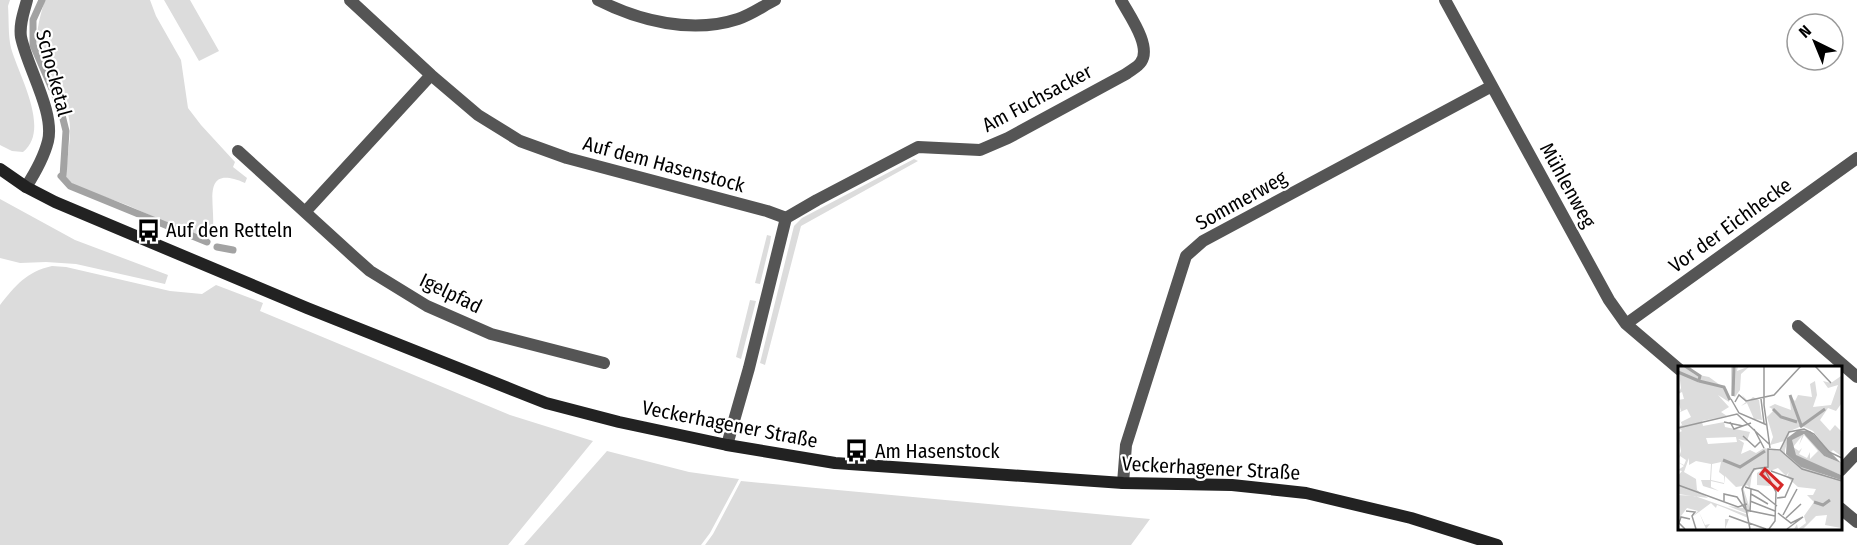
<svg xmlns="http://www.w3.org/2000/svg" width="1857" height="545" font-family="'Fira Sans Condensed',sans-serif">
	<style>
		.green { fill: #dcdcdc }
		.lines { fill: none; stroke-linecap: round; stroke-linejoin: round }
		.stream { stroke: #a3a3a3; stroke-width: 7 }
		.street { stroke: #555; stroke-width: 12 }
		.secondary { stroke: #222; stroke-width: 12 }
		.labels { text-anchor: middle; stroke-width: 4.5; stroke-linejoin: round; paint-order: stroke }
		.street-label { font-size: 20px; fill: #000; stroke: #fff }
		.poi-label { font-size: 20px; fill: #000; stroke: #fff; text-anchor: start }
		.inset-river { fill: none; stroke: #a3a3a3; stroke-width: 3 }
		.inset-road { fill: none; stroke: #999; stroke-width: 1.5 }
		.view { fill: #d62828; fill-opacity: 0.15; stroke: #d62828; stroke-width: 3 }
		.inset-edge { fill: none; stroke: #000; stroke-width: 3 }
	</style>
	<rect width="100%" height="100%" fill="#fff"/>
	<path class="green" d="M 0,0 L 10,0 L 8,6 C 9,19 8,35 11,48 C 19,76 51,130 23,152 L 12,151 L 0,145 Z
		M 45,0 L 150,0 L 156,16 L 181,60 L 188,108 L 201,125 L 235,162 L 233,167 L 247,178 L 245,183 C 201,164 215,202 213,227 C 212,232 210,236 208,241 L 127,205 L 75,186 L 67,178 C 65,156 74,136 68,114 C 62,90 45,69 38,46 C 35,32 41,13 45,0 Z
		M 164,0 L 190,0 L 219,51 L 199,61 Z
		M 914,159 L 918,161 L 801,226 L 765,365 L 760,363 L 794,226 L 802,218 Z
		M 0,199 L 75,240 L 168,275 L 165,284 L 76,264 L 46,262 L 20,263 L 0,258 Z
		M 767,235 L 771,236 L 770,243 L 760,284 L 755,283 Z
		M 52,266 L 66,267 L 170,291 L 202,294 L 216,285 L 263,303 L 260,311 L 510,415 L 593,441 L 508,545 L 0,545 L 0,305 C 16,285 26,272 52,266 Z
		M 750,300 L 756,301 L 741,359 L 736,357 Z
		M 607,451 L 689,472 L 739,479 L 710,533 L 701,545 L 524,545 Z
		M 741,481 L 1150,519 L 1131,545 L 705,545 L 713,534 Z"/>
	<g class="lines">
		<path class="stream" d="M 42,0 L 33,20 L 33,45 L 60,107 L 66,131 L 63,177
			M 61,176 L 70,186 L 207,242
			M 217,247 L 233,250"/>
		<path class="street" d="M 350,0 L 431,75 L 478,115 L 520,141 L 567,158 L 767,211 L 786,218
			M 598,0 C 639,21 692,34 738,19 C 751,15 763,6 775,0
			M 1445,0 L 1609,300 L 1626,324 L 1680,370
			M 238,151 L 352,255 L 370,271 L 427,306 L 491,334 L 604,363
			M 26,187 C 35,173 44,157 48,141 C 55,112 27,67 21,37 C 19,24 24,12 27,0
			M 305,212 L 431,75
			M 786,218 L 817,200 L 918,147 L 980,150 L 1008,138 L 1126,74 C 1131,70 1138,67 1141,62 C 1152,46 1129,15 1121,0
			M 1626,324 L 1857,158
			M 1798,326 L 1857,377
			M 727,445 L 749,368 L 786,218
			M 1840,471 L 1857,453
			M 1123,483 L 1126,445 L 1186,256 L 1203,241 L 1492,86
			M 1840,508 L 1857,522"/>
		<path class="secondary" d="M 0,169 L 26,187 L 55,202 L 307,308 L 518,392 L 546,403 L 619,422 L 727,445 L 835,463 L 1123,483 L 1232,485 L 1306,493 L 1411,518 L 1497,545"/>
	</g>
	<defs>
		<symbol id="bus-bare" viewBox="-9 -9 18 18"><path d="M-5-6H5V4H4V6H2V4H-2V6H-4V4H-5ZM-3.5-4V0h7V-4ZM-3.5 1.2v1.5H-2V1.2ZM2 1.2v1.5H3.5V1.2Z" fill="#000" stroke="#fff" stroke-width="2.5" paint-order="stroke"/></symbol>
	</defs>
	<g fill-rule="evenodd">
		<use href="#bus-bare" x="132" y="214" width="33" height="33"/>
		<use href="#bus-bare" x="840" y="434" width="33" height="33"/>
	</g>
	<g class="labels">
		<g class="street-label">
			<text transform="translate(54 73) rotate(75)" y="7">Schocketal</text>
			<text transform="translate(1037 98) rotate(-28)" y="7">Am Fuchsacker</text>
			<text transform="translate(664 164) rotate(15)" y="7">Auf dem Hasenstock</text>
			<text transform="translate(1568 185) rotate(61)" y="7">Mühlenweg</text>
			<text transform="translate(1241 200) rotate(-29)" y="7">Sommerweg</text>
			<text transform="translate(1730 225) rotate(-36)" y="7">Vor der Eichhecke</text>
			<text transform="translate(451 293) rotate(26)" y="7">Igelpfad</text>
			<text transform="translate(730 424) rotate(11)" y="7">Veckerhagener Straße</text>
			<text transform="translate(1211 468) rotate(3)" y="7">Veckerhagener Straße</text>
		</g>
		<g class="poi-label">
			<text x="166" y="237">Auf den Retteln</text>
			<text x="875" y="458">Am Hasenstock</text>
		</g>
	</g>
	<g transform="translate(1678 366)">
		<rect width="164" height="164" fill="#fff"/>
		<path d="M 0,0 L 12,0 L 16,8 L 31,11 L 49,24 L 51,36 L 40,29 L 51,41 L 43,46 L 49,50 L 24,55 L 25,60 L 46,56 L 47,61 L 72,66 L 69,75 L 60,73 L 66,77 L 63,88 L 72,84 L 78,87 L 86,82 L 102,85 L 106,75 L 92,79 L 95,71 L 89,51 L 96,44 L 91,41 L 97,38 L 113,44 L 111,29 L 117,35 L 120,29 L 134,31 L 132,18 L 137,15 L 139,29 L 135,41 L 153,39 L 160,19 L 150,22 L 145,15 L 153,17 L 163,10 L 163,38 L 158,45 L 150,42 L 142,54 L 152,65 L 157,59 L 163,65 L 163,90 L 155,84 L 152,87 L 135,65 L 124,60 L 112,65 L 107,84 L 107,88 L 152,112 L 163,114 L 163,162 L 147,159 L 149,149 L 138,150 L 125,163 L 116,163 L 119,158 L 120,163 L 128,157 L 126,150 L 136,136 L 129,129 L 135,129 L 138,123 L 120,121 L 109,111 L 111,106 L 108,110 L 100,102 L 87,107 L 92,120 L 79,119 L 79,107 L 84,104 L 80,102 L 74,107 L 72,122 L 69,119 L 65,121 L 72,143 L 70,148 L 50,140 L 65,142 L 64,120 L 58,121 L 47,110 L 46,118 L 33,115 L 33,121 L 41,125 L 25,120 L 23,114 L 32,114 L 33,98 L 18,95 L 11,99 L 11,92 L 6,106 L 18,113 L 19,124 L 30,132 L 0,128 L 0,110 L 4,105 L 0,104 L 6,100 L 0,96 L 6,99 L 8,94 L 2,90 L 0,94 L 3,85 L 0,67 L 4,65 L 0,61 L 4,59 L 0,49 L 3,56 L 13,51 L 9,43 L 0,47 L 3,45 L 0,34 L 6,33 L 4,26 L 0,28 L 3,22 ZM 58,71 L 59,76 L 30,78 L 28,72 ZM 43,96 L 41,106 L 46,110 L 46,117 L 33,114 L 34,98 ZM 53,0 L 60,0 L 59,5 L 72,0 L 63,8 L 62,24 L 57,31 L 53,29 ZM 64,29 L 70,35 L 75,31 L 81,34 L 84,54 L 76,53 L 69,37 L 63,40 L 68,36 ZM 122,67 L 131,71 L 146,90 L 163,97 L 163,109 L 113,89 L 113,72 ZM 126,69 L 140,85 L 132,93 L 132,86 L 129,92 L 121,88 L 124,82 L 121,85 L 115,81 L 124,70 L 121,79 ZM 0,129 L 17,130 L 70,149 L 70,152 L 47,142 L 47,153 L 51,153 L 47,163 L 47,142 L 39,139 L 38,142 L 33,137 L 21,146 L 27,159 L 32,158 L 28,163 L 25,156 L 18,163 L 25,156 L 21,146 L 14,151 L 20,145 L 9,142 L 0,154 Z" fill="#dcdcdc" fill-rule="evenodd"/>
		<path d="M 120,64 L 132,65 L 163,97 L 146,90 L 126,68 L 114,74 L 118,89 L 163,109 L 163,114 L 123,101 L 108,88 L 109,72 Z" fill="#a3a3a3"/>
		<path class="inset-river" d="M 7,0 L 22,10 L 21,14M 0,6 L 21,15M 21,15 L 46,21 L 52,34M 112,29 L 123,59M 55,30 L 56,0M 95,43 L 103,51 L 119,56M 122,61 L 147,43M 45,94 L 62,101 L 87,85M 136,136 L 145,139 L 152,134"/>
		<path class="inset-road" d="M 86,0 L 86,39 L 92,82M 137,0 L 153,17M 53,33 L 61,47 L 89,59M 83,33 L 86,57M 57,36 L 61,29 L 68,35 L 96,29 L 123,0M 46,56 L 65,60M 52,56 L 56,63 L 73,57M 0,62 L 59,48 L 91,78M 76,63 L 86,82M 65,70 L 77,81 L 83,75M 102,84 L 111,66 L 126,63 L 136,68 L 151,86 L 164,92M 102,84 L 124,103 L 164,115M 86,102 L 98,126 L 97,155 L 91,163M 93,105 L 115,113 L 107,131 L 99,132M 0,119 L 60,141 L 69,138M 67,121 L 80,125 L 99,140M 73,128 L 90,138M 72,135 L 97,145M 46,136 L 46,128 L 59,131 L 68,144 L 97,150M 8,145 L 17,146 L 14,150 L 18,163M 72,146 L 73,123M 100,147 L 113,157 L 125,151 L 109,163M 105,149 L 119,123M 51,150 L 70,157M 108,152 L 123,138M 71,157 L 88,163M 7,163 L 1,157 L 3,151 L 12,153M 72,163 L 64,123 L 76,103 L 90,101 L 90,83 L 102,84"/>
		<path class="view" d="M 87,103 L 104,119 L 100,124 L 83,108 Z"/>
		<rect width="164" height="164" class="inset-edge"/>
	</g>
	<g transform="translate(1815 42) rotate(317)"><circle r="28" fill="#ffffff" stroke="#999999" stroke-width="1.5"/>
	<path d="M0-4.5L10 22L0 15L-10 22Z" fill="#000000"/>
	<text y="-9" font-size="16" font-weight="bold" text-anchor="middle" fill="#000000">N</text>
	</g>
</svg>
